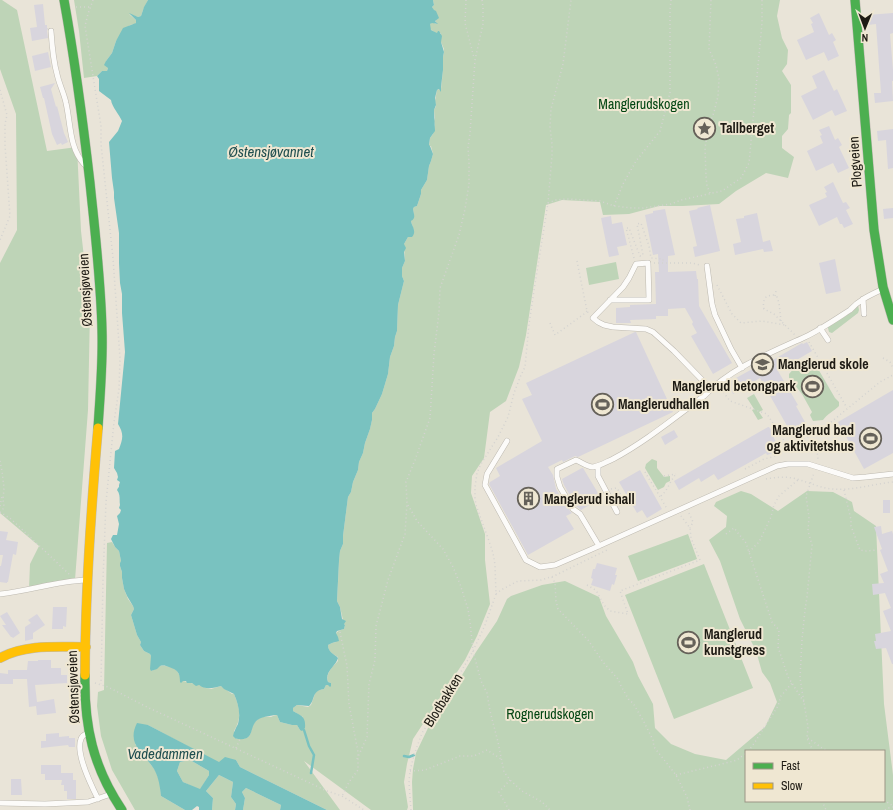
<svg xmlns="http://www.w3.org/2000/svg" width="893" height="810" font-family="'Archivo Narrow',sans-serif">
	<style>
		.green { fill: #bed4b7; fill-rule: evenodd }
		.water { fill: #79c2c0; fill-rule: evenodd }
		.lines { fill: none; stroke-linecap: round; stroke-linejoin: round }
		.stream { stroke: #79c2c0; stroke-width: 2.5 }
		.building { fill: #d8d5dd }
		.lane-casing { stroke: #bdb9b0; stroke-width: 6 }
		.fast-casing { stroke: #bdb9b0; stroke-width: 10 }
		.slow-casing { stroke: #bdb9b0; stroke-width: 10 }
		.path { stroke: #d4d3d0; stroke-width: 1.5; stroke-dasharray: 1 3; stroke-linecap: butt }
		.lane { stroke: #fcfbf9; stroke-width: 5 }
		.fast { stroke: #4caf50; stroke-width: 9 }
		.slow { stroke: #ffc107; stroke-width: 9 }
		.labels { text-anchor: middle; stroke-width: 4; stroke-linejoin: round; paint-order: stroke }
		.park-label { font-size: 14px; fill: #024512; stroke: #efe7d2 }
		.poi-label { font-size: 14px; font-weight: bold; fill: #1e1b14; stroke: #efe7d2; text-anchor: start }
		.street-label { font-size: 14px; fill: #1e1b14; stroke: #efe7d2 }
		.water-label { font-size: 15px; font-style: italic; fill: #1f4e4f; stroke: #efe7d2 }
	</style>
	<rect width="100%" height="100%" fill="#e9e4d8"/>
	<path class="green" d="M 0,0 L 2,0 L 17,10 L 47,151 L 77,147 L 81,231 L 90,310 L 88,410 L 75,580 L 29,589 L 30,564 L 39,546 L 0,513 L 0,263 L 17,230 L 16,114 L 0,69 Z
		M 74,0 L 148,0 L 143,10 L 141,16 L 138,17 L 129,14 L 136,20 L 136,23 L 135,24 L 130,25 L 116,41 L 112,53 L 106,61 L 108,68 L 107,71 L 102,71 L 97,76 L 84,78 L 79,31 Z
		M 433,0 L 780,0 L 777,16 L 782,38 L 788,50 L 787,64 L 782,71 L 791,85 L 791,113 L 789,115 L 788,129 L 782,136 L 782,148 L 794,157 L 788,178 L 766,173 L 736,191 L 719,204 L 683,206 L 659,206 L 629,214 L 603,215 L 600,202 L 562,200 L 546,205 L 526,335 L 519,367 L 506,401 L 490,412 L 484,458 L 472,476 L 471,493 L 485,534 L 485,560 L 490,604 L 477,636 L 465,660 L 413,739 L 407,764 L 404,782 L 408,807 L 407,810 L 371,810 L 304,761 L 340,810 L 327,810 L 240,767 L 236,760 L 219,763 L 148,725 L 135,744 L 155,770 L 160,782 L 161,796 L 185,810 L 135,810 L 112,770 L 101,736 L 97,706 L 98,692 L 104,690 L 107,543 L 112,542 L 115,547 L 119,551 L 121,561 L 120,566 L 122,572 L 122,578 L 124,589 L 128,599 L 133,606 L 134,609 L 131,615 L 137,635 L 141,642 L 140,645 L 144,651 L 150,654 L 151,656 L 151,671 C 155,670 156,668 159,666 C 162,665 173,667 175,669 C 178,671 180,677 183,681 L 199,685 L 206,688 L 211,689 L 221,686 L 232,694 L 234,694 C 240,708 242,718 234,731 L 236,739 C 258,740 246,728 258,719 C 262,716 267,717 271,717 C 273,716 275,715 277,715 L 280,722 L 292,725 L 297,725 L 300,730 L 303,717 L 293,711 L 293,708 L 297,705 L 308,707 L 311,705 L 316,691 L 324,689 L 326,685 L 329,685 L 331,683 L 328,682 C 325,674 333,666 338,661 L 338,657 C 333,654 328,652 328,645 L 332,643 L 336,642 C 336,633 334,632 344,629 L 345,625 L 344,624 L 340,607 L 337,601 L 338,582 L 339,561 L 340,551 L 343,544 L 343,536 L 348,497 L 351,492 L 353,482 L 358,470 L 359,462 L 363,453 L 365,443 L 370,429 L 372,420 L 372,413 L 375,409 L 382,394 L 388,374 L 390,357 L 394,346 L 395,337 L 397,331 L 398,305 L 404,281 L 402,276 L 402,268 L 405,261 L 404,244 L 408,237 L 414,231 L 411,221 L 414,215 L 413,209 L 414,207 L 417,206 L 421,194 L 421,190 L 427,180 L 429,166 L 431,161 L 433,154 L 431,146 L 429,146 L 430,138 L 433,134 L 435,125 L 434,121 L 435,118 L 434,110 L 436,106 L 435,101 L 437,90 L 441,89 L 443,70 L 443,57 L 444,53 L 444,49 L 441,42 L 441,33 L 436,33 L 430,29 L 430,24 C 433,21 435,24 437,24 C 434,20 435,12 432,7 L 434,5 Z
		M 616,262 L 619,279 L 589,285 L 586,268 Z
		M 858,305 L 859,310 L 858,313 L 832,333 L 829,332 L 828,328 L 828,327 L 852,312 Z
		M 805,363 L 812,363 L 817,367 L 835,398 L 839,402 L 839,406 C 834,411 827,414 823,420 L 813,421 L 810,415 L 812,412 L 802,394 L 789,378 L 789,374 C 794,368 798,365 805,363 Z
		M 754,394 L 763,410 L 759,412 L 763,418 L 758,420 L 752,410 L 754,409 L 747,398 Z
		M 652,459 L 657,461 L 657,468 L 664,477 L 670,476 L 670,481 L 666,483 L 664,487 L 658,490 L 645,468 L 646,464 Z
		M 741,491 L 751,494 L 778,511 L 807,491 L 833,492 L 852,502 L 854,511 L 876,526 L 884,704 L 893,775 L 893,810 L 413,810 L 412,782 L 413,769 L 416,753 L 428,728 L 453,690 L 476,652 L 497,621 L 507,599 L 511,596 L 542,585 L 565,581 L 599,597 L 606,616 L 633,662 L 638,676 L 653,704 L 655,728 L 671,744 L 695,754 L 726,760 L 765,727 L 777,702 L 770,683 L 762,672 L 756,651 L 740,619 L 720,561 L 709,540 L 726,527 L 727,516 L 714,506 L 716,502 ZM 746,751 L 884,751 L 884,801 L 746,801 Z
		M 688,534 L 697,559 L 638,581 L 628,556 Z
		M 704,564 L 753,688 L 674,719 L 625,595 Z
		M 190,760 L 209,771 L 209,775 L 200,790 L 183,782 L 177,771 L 180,762 Z
		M 219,775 L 233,782 L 231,797 L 236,804 L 235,810 L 212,810 L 213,798 L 206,791 Z
		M 246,788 L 281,805 L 280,810 L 243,810 L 245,798 L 242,792 Z"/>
	<path class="water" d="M 148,0 L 433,0 L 434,5 L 432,7 L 434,10 L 436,11 L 439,18 L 435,21 L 438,24 L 432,23 L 430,24 L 431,30 L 437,33 L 438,31 L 439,31 L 442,36 L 441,42 L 444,52 L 443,57 L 443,70 L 441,87 L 441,92 L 439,89 L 437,90 L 435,98 L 436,105 L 434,110 L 435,131 L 430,138 L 429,145 L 430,146 L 433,154 L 431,161 L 429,166 L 427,180 L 421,190 L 421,194 L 417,206 L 414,207 L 413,209 C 414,215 416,218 411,221 C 412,227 417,231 412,237 L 408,237 L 404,244 L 406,248 L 404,252 L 405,261 L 402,268 L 402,276 L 404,281 L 398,305 L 397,331 L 395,337 L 394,346 L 390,357 L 388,374 L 382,394 L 375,409 L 372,413 L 372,420 L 370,429 L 365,443 L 363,453 L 359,462 L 358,470 L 353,482 L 351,492 L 348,497 L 343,536 L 343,544 L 340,551 L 339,561 L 337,601 L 340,607 L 342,619 L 346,621 L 344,624 L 345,625 L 344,629 L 337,631 L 336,633 L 338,637 L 339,641 L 332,643 L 328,645 C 328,653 335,654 338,658 C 336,666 324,672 328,682 L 331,683 L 331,686 L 330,687 L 328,685 L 326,685 L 324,689 C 311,691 316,699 309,706 L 297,705 L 293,708 L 293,711 C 301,716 306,716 305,728 L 302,731 L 300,730 L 297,725 L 292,725 L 280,722 L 277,715 C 274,715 262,717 259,719 C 248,725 256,741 239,739 C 234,738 237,740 233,736 C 234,731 236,728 238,724 C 241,714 238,703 234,694 L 224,689 L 221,686 C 214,688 205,690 199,685 L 196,686 L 192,683 L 187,683 L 186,681 L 183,681 L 181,683 L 180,682 C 180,673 178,670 169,667 C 166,666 164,665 160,666 L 157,669 L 151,671 L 150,669 L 151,656 L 150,654 L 144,651 L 140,645 L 141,642 L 137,635 L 131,615 L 134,609 L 133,606 L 127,596 L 124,589 L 122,578 L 122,572 L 120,566 L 120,563 L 121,561 L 119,551 L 115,547 L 111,539 L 113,535 L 117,535 L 119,524 L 117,516 L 120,513 L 121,510 L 119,508 L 120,505 C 119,500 121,495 117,490 L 118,488 L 119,487 L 119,485 L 120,482 L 117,480 L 118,477 L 117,473 L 114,468 L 115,451 L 119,449 C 123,438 124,434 118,424 L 125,352 L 122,313 L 122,294 L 120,283 L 119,263 L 119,233 L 114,198 L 114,192 L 112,178 L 109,142 L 118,131 L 122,121 C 119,114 112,107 111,100 L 99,91 L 99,79 L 97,76 L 102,71 L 107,71 L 108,68 L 104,65 L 106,61 L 112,53 L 116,41 L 123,28 L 136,23 L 136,20 L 129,13 L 138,17 L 141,16 L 144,7 Z
		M 137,723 L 148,725 L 219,762 L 225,757 L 236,760 L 240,767 L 327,810 L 280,810 L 281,805 L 246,788 L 242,792 L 245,798 L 243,810 L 235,810 L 236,804 L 231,797 L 233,782 L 219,775 L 206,791 L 213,798 L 212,810 L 199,810 L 199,807 L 197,806 L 192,810 L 185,810 L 161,796 C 160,787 159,778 154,769 C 144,753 126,745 137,723 ZM 190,760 L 209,771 L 209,775 L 200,789 L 183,782 L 177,771 L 180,762 Z"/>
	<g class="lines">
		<path class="stream" d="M 304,730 L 309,746 L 314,755 L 311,773
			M 404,756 L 409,757 L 414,755"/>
	</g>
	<path class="building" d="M 43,4 L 45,25 L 47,25 L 47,28 L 48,28 L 47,31 L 48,38 L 32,41 L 30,28 L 37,27 L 34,5 Z
		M 819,13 L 829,35 L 832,33 L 836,40 L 833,42 L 839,56 L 828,61 L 824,52 L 806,60 L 797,40 L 814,32 L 811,24 L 813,23 L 810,18 Z
		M 893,13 L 893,33 L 890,34 L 893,70 L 893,81 L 892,81 L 893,101 L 875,103 L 874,93 L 881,93 L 876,24 L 868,25 L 867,15 Z
		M 48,52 L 51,67 L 35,71 L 32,56 Z
		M 824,70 L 834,91 L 837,89 L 847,111 L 835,116 L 832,110 L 813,120 L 801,96 L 817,88 L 812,76 Z
		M 55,83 L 51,89 L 56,107 L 57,106 L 64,133 L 68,142 L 62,145 L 61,143 L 57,145 L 52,134 L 44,98 L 43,98 L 40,87 Z
		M 829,126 L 835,140 L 838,138 L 842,145 L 839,147 L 849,168 L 838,173 L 833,163 L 816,171 L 807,151 L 823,143 L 820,136 L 822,135 L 819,130 Z
		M 893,129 L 893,168 L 888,169 L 886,140 L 878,141 L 877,131 Z
		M 833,182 L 843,203 L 846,202 L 850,208 L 846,210 L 853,224 L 844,228 L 842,224 L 840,224 L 837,217 L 819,226 L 809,205 L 827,197 L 825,193 L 827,192 L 824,187 Z
		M 710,205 L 720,251 L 695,257 L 693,247 L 697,246 L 689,211 L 698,209 L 697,208 Z
		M 893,208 L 893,218 L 884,219 L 883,209 Z
		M 665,209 L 675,255 L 668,256 L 668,272 L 696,271 L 697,279 L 698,279 L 699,306 L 732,363 L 713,374 L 691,336 L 697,333 L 692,324 L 693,322 L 685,308 L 668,309 L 668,316 L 656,316 L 656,319 L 630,320 L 631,323 L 616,323 L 616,308 L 630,307 L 630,305 L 656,304 L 655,272 L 659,272 L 658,254 L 653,255 L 645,215 L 653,213 L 653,211 Z
		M 757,213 L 763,242 L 770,240 L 773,251 L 764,252 L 763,249 L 735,255 L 733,244 L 741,242 L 736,219 L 744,218 L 744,216 Z
		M 611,216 L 612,224 L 622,222 L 627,245 L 617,247 L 619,255 L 609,257 L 601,218 Z
		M 835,259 L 841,291 L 826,294 L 819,263 Z
		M 635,332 L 636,332 L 673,412 L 578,457 L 575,456 L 563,462 L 562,460 L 548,467 L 553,475 L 556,489 L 570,511 L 572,513 L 566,516 L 574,529 L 528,555 L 489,484 L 490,482 L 500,476 L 496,468 L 542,441 L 522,399 L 532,395 L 526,383 Z
		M 807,342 L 812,351 L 778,371 L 798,405 L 796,406 L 810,431 L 795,440 L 760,378 L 733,394 L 727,383 L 765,362 L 766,364 L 802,343 L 803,344 Z
		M 893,390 L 893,453 L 864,469 L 838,422 Z
		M 768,427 L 769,427 L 773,433 L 772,434 L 777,444 L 776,449 L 773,453 L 767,455 L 766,453 L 718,480 L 714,474 L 701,482 L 699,478 L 679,490 L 674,481 Z
		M 674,430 L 678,437 L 665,445 L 661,437 Z
		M 582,468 L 583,468 L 601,498 L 581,510 L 576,506 L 564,485 L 562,479 Z
		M 640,470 L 662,509 L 647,518 L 642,510 L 637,513 L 619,482 Z
		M 883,500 L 890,500 L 890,513 L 883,513 Z
		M 881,526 L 882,534 L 892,531 L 893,534 L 893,664 L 892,664 L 886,648 L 876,649 L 874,641 L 876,641 L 875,634 L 891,631 L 883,611 L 891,608 L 885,593 L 873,595 L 872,584 L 884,583 L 880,574 L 888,571 L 880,550 L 882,549 L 874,527 Z
		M 0,531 L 8,532 L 6,540 L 18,542 L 16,555 L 13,554 L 8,582 L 7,582 L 7,583 L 0,582 L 0,566 L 1,566 L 3,555 L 0,555 Z
		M 597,563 L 617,568 L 615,575 L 617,575 L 614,585 L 612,584 L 610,591 L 591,585 L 593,579 L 591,578 L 593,569 L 595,569 Z
		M 53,607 L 67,607 L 66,627 L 63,626 L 63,629 L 52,629 Z
		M 7,612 L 20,633 L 13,638 L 12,637 L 11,637 L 2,625 L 6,625 L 0,616 Z
		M 37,614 L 45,625 L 33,633 L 33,639 L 25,641 L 25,627 L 31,623 L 28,620 Z
		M 38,660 L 51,660 L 51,668 L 61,668 L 61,675 L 67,675 L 67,683 L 35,685 L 37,702 L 54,699 L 56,713 L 37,715 L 36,706 L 29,707 L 27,679 L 13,679 L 13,684 L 0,684 L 0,673 L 8,674 L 8,670 L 27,670 L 28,661 L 38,661 Z
		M 59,733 L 59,737 L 69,736 L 69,738 L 75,738 L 75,747 L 69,747 L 68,745 L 41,748 L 41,741 L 46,741 L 46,734 Z
		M 41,765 L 61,765 L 61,773 L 73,773 L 73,780 L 76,780 L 76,799 L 67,799 L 67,791 L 64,791 L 64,785 L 61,785 L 62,780 L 45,780 L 45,774 L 41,774 Z
		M 11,779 L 21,779 L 22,795 L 11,795 Z"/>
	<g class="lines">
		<defs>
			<path id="lane" d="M 51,31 C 52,45 53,60 57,74 C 59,84 64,93 66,103 C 71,125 69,147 84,164
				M 707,266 L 712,304 L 715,315 L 731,349 L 742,368
				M 863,299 L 864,314
				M 610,300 L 649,300 L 648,263 L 636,264 L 629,278 L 623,287 L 593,318 L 598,322 L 604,325 L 613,327 L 646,329 L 653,332 L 674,351 L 706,384 L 709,390
				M 820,328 L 828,340
				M 507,441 L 487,474 L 485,485 L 526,560 L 540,567 L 555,565 L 592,549 L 777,466 L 788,464 L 808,464 L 853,478 L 866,477 L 893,474
				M 598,466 L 598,476 L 617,512
				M 599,546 L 580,514 L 573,509 L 560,487 L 557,477 L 557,469 L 576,460 C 581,462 587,467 593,467 C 600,466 606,462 613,459 C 645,442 674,418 704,396 C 731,368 770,353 805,337 C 820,330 836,319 850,310 C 859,300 870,295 883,289
				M 0,594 C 29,591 57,581 86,580
				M 88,733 C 86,734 82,735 81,739 C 75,753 91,785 98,799
				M 0,803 L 45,804 L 88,802 L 111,794"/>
			<path id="fast" d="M 64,0 C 75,61 83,122 90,183 C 95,232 101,281 102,331 C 103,363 100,396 98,428
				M 855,0 L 874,230 L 883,287 L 893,320
				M 85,675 C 84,726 93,767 122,810"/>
			<path id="slow" d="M 0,658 C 26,644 57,647 86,647
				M 85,675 C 85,592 91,510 98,428"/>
		</defs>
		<use href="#lane" class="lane-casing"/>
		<use href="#fast" class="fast-casing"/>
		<use href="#slow" class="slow-casing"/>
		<path class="path" d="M 93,0 L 88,14 L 85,26 L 101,126 L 101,144 L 113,258 L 120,358 L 119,389 L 114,422 L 106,502 L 103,580 L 101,684
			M 466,0 L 465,23 L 474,58
			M 76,7 L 90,7
			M 0,90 L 7,115 L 5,124 L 5,145 L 10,216 L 0,240
			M 710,193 L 707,186 L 706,176 L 705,148 L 708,129 L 714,112 L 718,96 L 719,79 L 716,65 L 709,49 L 711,0
			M 548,203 L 556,200 L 567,199 L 600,201 L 614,206 L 632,208 L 643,208 L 671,204 L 681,200 L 722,191 L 741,178 L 749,163 L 762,23 L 762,0
			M 614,206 L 623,184 L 636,161 L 660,131 L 670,93 L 670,10 L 671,0
			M 634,258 L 626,228 L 629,228 L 640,256 L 643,255 L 637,224 L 641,223 L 649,246 L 651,258 L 663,259 L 663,263
			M 577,261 L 587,311 L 589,314
			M 654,263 L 692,263 L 700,265
			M 717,285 L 732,314 L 741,323 L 762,321 L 785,325
			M 775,296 L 776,291
			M 781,321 L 779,303 L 777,297 L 773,295 L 767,296 C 763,300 763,304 764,309 L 774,314 L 795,335
			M 550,323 L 555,335 L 584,314 L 587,311
			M 809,342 L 847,408
			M 883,358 L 890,362 L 893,368
			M 721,389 L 730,401 L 767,414 L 785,442 L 789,444 L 797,443 L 825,427 L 880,382 L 893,375
			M 798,443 L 800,446 L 817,451 L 818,459
			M 0,461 L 2,471 L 4,488 L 3,500 L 4,506 L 2,512
			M 745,469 L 764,459 L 772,457 L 777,455 L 781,450 L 785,442
			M 645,472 C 652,484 660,496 667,509
			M 664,476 L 676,474
			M 766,479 C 777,477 789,476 800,480 C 810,483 821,488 832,489 C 852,491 873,484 893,482
			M 611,489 L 617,488 L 627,506
			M 844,490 L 851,520 L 851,526 L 860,550 L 865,551 L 877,550
			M 661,496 C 668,490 670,481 676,474
			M 408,505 L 417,521 L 443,549 L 453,567 L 460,584 L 468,609 L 470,622 L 473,651 L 481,681 L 487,693 L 490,711 L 498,742 L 504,772 L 510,780 L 522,791 L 542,802 L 550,810
			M 0,506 L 2,496
			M 0,512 L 11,519 L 70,575
			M 689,513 L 693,522 L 690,528
			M 726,534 L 734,528 L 746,543 L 772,622 L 779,630 L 778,647 L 788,677 L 804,702
			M 749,552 L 759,542 L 771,517 L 774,505 L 779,496 L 799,479
			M 552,577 L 555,583 L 556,601 L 558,609 L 579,631 L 588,640 L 603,662 L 618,679 L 621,686 L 629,700 L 633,703 L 644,722 L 653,740 L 654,747 L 676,775 L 687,797 L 690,810
			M 587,585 L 594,589 L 597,592 L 604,605 L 610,611 L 628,614 L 620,591 L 700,560 L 691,538 L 690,528 L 681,516
			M 496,594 L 501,590 L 518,581 L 541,580 L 554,576 L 609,549
			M 340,632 L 347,666 L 349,704 L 358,752 L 358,770 L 349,782 L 342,796
			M 95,683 L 108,687 L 147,707 L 327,791 L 342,796 L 364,810
			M 808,738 L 822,748 L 828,751
			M 236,748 L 240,739
			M 748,751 L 753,745 L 778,706 L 781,696 L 792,683
			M 813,751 L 807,738 L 808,727 L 800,678 L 802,640 L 805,610 L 807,597 L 812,545 L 808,531 L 809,517 L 806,496 L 814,473
			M 357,759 L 367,737 L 369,684 L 375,660 L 376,626 L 388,580 L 405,534 L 407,503 L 406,482 L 415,460 L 430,418 L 434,354 L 439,312 L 440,288 L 459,235 L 465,209 L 469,184 L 469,162 L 468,147 L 470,133 L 475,60 L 483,24 L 483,7 L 482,0
			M 410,771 L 425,770 L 460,756 L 474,756 L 487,750 L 501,759
			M 676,775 L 730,762 L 737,760 L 746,753
			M 884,800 L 893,806
			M 822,801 L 826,810
			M 411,810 L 409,783 L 410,771 L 414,755 L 422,733 L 451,689 L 473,651 L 485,625 L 496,594 L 495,565 L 493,553 L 489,541 L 476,505 L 475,498 L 475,487 L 477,473 L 481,464 L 498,437 L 508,417 L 514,393 L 521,375 L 525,367 L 529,324 L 535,284 L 548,203 L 552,155 L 552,144 L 550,127 L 551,109 L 563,64 L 571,0
			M 509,810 L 499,792 L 510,780
			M 885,810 L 888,808 L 893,807"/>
		<use href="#lane" class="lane"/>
		<use href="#fast" class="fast"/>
		<use href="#slow" class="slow"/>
	</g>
	<defs>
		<symbol id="sight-ring" viewBox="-11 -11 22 22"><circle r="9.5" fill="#efe7d2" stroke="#656159" stroke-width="1.5"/><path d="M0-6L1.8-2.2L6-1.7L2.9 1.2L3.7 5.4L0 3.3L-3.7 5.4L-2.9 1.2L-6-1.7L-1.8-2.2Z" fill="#656159"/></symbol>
		<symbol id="school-ring" viewBox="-11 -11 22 22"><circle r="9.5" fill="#efe7d2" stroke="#656159" stroke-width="1.5"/><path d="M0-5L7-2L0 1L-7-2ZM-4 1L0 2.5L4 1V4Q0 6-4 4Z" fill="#656159"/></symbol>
		<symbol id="stadium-ring" viewBox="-11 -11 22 22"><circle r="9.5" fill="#efe7d2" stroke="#656159" stroke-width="1.5"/><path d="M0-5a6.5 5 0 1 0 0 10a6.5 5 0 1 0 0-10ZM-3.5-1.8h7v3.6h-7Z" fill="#656159"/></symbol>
		<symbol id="building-ring" viewBox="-11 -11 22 22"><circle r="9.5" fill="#efe7d2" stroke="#656159" stroke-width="1.5"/><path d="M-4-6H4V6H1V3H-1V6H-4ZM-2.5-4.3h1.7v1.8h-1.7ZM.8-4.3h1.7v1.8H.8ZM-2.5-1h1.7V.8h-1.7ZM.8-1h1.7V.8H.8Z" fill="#656159"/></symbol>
	</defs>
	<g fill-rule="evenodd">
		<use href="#sight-ring" x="692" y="116" width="25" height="25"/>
		<use href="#school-ring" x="750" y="352" width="25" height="25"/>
		<use href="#stadium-ring" x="800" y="374" width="25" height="25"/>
		<use href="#stadium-ring" x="590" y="392" width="25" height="25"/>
		<use href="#stadium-ring" x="858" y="426" width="25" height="25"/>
		<use href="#building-ring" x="516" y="486" width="25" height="25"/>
		<use href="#stadium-ring" x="676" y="630" width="25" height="25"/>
	</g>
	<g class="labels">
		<g class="park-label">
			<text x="644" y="109">Manglerudskogen</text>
			<text x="550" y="719">Rognerudskogen</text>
		</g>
		<g class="poi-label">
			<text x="720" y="133">Tallberget</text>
			<text x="778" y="369">Manglerud skole</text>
			<text x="796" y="391" text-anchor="end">Manglerud betongpark</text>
			<text x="618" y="409">Manglerudhallen</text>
			<text x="854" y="435" text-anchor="end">Manglerud bad<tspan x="854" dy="16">og aktivitetshus</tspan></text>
			<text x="544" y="504">Manglerud ishall</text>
			<text x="704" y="639">Manglerud<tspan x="704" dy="16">kunstgress</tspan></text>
		</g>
		<g class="street-label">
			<text transform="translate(855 162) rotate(-94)" y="5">Plogveien</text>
			<text transform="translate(85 290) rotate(-93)" y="5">Østensjøveien</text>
			<text transform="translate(73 687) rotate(-92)" y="5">Østensjøveien</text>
			<text transform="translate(443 700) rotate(-58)" y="5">Blodbakken</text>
		</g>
		<g class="water-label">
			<text x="271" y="157">Østensjøvannet</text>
			<text x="165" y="759">Vadedammen</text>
		</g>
	</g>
	<rect x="745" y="750" width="140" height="52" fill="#efe7d2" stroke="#9b9586"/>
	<rect x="753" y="763" width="20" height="6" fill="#4caf50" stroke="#9b9586"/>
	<text x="781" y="770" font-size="12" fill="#1e1b14">Fast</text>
	<rect x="753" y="783" width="20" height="6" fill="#ffc107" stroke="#9b9586"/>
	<text x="781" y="790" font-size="12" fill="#1e1b14">Slow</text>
	<g transform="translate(865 28) rotate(181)" stroke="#efe7d2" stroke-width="3" paint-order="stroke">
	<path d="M0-3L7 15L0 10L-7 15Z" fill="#1e1b14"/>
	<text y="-6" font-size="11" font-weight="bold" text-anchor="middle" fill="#1e1b14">N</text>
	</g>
</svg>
